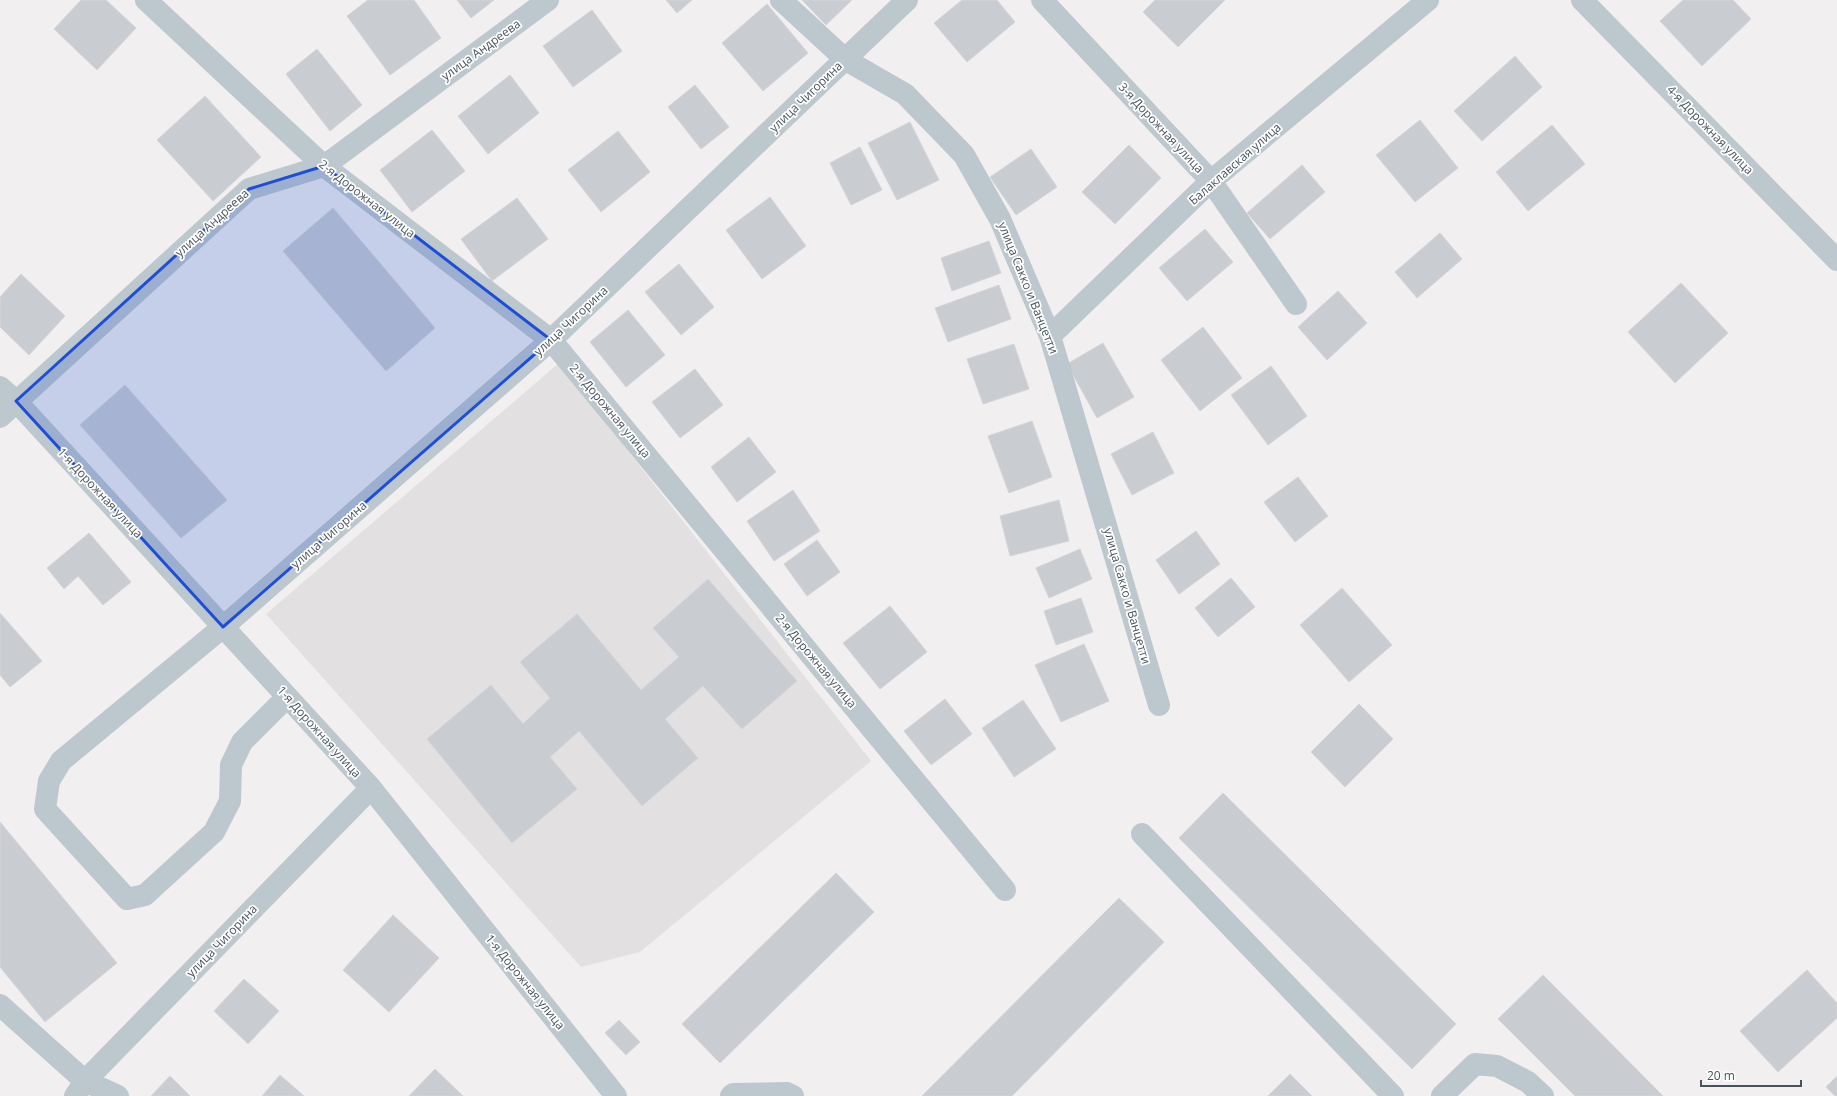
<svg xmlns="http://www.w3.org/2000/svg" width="1837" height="1096" font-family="'Open Sans',sans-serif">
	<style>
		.education { fill: #e2e0e1 }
		.building { fill: #c9ccd1; stroke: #d3d5da }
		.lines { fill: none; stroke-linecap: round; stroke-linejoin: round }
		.minor { stroke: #bdc7ce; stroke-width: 22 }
		.marked { fill: #1d4ed8; fill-opacity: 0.2; stroke: #1d4ed8; stroke-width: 3; stroke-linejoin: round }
		.labels { text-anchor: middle; stroke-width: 3.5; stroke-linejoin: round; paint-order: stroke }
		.street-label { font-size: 12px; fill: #47535c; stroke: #fff }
	</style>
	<rect width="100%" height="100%" fill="#f1efef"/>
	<path class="education" d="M 559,363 L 871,761 L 640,952 L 581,967 L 266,614 Z"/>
	<path class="building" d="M 81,0 L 106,0 L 136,28 L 97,70 L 54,29 Z
		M 368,0 L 414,0 L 441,38 L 390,75 L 347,16 Z
		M 457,0 L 494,0 L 471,18 Z
		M 666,0 L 692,0 L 677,13 Z
		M 802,0 L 852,0 L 826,25 Z
		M 962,0 L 997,0 L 1015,22 L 967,62 L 934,23 Z
		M 1155,0 L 1225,0 L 1178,47 L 1143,12 Z
		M 1683,0 L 1733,0 L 1751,19 L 1702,66 L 1660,21 Z
		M 767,4 L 808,53 L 763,91 L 722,43 Z
		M 592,10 L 622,51 L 573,87 L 543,46 Z
		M 317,49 L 362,105 L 330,131 L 286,74 Z
		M 1515,56 L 1542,87 L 1482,141 L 1454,111 Z
		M 510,75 L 539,113 L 488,154 L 458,116 Z
		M 695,85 L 729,127 L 701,149 L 668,107 Z
		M 205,96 L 261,157 L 213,201 L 157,140 Z
		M 1420,120 L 1458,168 L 1415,202 L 1376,155 Z
		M 910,122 L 939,180 L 897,200 L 868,143 Z
		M 1552,125 L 1585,164 L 1528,211 L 1496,172 Z
		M 432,130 L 465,171 L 412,212 L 380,170 Z
		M 618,131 L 650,172 L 601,212 L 568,170 Z
		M 1129,145 L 1161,178 L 1115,224 L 1082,192 Z
		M 860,147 L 882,190 L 851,205 L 830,163 Z
		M 1031,149 L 1057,187 L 1016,215 L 990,177 Z
		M 1302,165 L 1325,192 L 1270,239 L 1247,213 Z
		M 770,197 L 806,246 L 762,279 L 726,230 Z
		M 517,198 L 548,239 L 492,281 L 461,239 Z
		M 333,208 L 435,328 L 386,371 L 283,251 Z
		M 1205,229 L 1233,262 L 1187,301 L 1159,268 Z
		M 1440,233 L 1462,259 L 1417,298 L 1395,272 Z
		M 989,241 L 1001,273 L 952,291 L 941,258 Z
		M 679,264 L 714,307 L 681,335 L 645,292 Z
		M 21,274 L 65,316 L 29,355 L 0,327 L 0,297 Z
		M 1681,283 L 1728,333 L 1675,383 L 1628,332 Z
		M 999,285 L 1011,319 L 948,342 L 935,308 Z
		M 1338,291 L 1367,323 L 1327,360 L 1298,327 Z
		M 628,310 L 665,355 L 626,387 L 590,342 Z
		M 1203,327 L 1242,378 L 1200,411 L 1161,360 Z
		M 1103,343 L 1134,397 L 1097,418 L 1067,364 Z
		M 1014,344 L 1029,389 L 983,404 L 967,359 Z
		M 1271,366 L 1307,416 L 1268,445 L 1231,395 Z
		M 695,369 L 723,405 L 680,438 L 652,402 Z
		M 125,385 L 227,500 L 181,538 L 80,425 Z
		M 1032,421 L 1052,477 L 1009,493 L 988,436 Z
		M 1153,432 L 1174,473 L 1132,495 L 1111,454 Z
		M 749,437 L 776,472 L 737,502 L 711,467 Z
		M 1298,477 L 1328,516 L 1295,542 L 1264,502 Z
		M 793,490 L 820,531 L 774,561 L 747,521 Z
		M 1059,500 L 1069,541 L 1010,556 L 1000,516 Z
		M 1196,531 L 1220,564 L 1179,594 L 1156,560 Z
		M 89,533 L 131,582 L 103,605 L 78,576 L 64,589 L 47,568 Z
		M 817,540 L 840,572 L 807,596 L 784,564 Z
		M 1080,549 L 1092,579 L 1049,598 L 1036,568 Z
		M 1231,578 L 1255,607 L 1218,637 L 1195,608 Z
		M 708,579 L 797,681 L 742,729 L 703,686 L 665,719 L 698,758 L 642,806 L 579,731 L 550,757 L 577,789 L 512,843 L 427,739 L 491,685 L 523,724 L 550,698 L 520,662 L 577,614 L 641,690 L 679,657 L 653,628 Z
		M 1342,588 L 1392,645 L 1349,682 L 1300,625 Z
		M 1081,598 L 1093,632 L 1056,645 L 1044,611 Z
		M 890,606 L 927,652 L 880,689 L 843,643 Z
		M 0,613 L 42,661 L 10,687 L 0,675 Z
		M 1084,644 L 1109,701 L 1061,722 L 1035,665 Z
		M 945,699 L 972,734 L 931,765 L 904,731 Z
		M 1023,700 L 1056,749 L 1014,777 L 982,728 Z
		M 1359,704 L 1393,739 L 1345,787 L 1311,752 Z
		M 1223,793 L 1456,1024 L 1412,1069 L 1179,838 Z
		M 0,822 L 117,963 L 45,1022 L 0,967 Z
		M 836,873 L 874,912 L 720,1063 L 682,1024 Z
		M 1119,898 L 1164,942 L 1012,1096 L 922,1096 Z
		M 393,915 L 439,958 L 389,1012 L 343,970 Z
		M 1807,970 L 1837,1003 L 1837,1018 L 1778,1072 L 1740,1031 Z
		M 1543,975 L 1663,1096 L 1575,1096 L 1498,1019 Z
		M 244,979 L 279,1011 L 248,1044 L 214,1011 Z
		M 619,1020 L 640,1042 L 626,1055 L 605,1033 Z
		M 435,1069 L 463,1096 L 409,1096 Z
		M 1290,1074 L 1312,1096 L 1268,1096 Z
		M 280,1075 L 304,1096 L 262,1096 Z
		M 170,1076 L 190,1096 L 151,1096 Z
		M 1837,1076 L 1837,1096 L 1835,1096 L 1826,1087 Z"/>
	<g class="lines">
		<path class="minor" d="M 146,0 L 324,166 L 551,340 L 1005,890
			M 781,0 L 846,60 L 905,94 L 964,155 L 1000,219 L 1050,336 L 1159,705
			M 1042,0 L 1211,181 L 1296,304
			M 1582,0 L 1837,260
			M 1050,336 L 1211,181 L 1428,0
			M 0,387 L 16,401 L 371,788 L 616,1096
			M 0,417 L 249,189 L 324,166 L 548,0
			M 287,697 L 242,742 L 231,765 L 230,801 L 214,832 L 145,895 L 127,899 L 45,809 L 49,781 L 61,761 L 223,627 L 551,340 L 907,0
			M 1142,834 L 1393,1096
			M 0,1005 L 85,1081 L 118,1096
			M 75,1096 L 85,1081 L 371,788
			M 731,1096 L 733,1094 L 787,1093 L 793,1096
			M 1442,1096 L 1475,1064 L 1497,1066 L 1528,1082 L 1543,1096"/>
	</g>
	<path class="marked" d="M 324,166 L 551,340 L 223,627 L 16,401 L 249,189 Z"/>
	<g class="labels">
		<g class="street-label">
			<text transform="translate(481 50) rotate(-36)" y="4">улица Андреева</text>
			<text transform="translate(806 97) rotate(-44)" y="4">улица Чигорина</text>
			<text transform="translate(1161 128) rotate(47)" y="4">3-я Дорожная улица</text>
			<text transform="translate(1710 130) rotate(46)" y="4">4-я Дорожная улица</text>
			<text transform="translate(1235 164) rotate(-41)" y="4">Балаклавская улица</text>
			<text transform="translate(367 199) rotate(38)" y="4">2-я Дорожная улица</text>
			<text transform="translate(212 223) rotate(-42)" y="4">улица Андреева</text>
			<text transform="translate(1028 288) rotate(68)" y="4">улица Сакко и Ванцетти</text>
			<text transform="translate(571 321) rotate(-43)" y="4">улица Чигорина</text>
			<text transform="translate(610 411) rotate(50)" y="4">2-я Дорожная улица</text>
			<text transform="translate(100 493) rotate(47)" y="4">1-я Дорожная улица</text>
			<text transform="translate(329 535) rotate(-41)" y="4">улица Чигорина</text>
			<text transform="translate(1127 596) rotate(74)" y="4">улица Сакко и Ванцетти</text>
			<text transform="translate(816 661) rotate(50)" y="4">2-я Дорожная улица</text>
			<text transform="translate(319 732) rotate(48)" y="4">1-я Дорожная улица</text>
			<text transform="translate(222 941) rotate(-46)" y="4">улица Чигорина</text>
			<text transform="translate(525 982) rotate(51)" y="4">1-я Дорожная улица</text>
		</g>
	</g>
	<path d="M1701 1080v6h100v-6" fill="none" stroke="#47535c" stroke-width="2"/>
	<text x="1707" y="1080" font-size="12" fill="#47535c" stroke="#ffffff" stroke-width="3" paint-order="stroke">20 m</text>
</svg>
